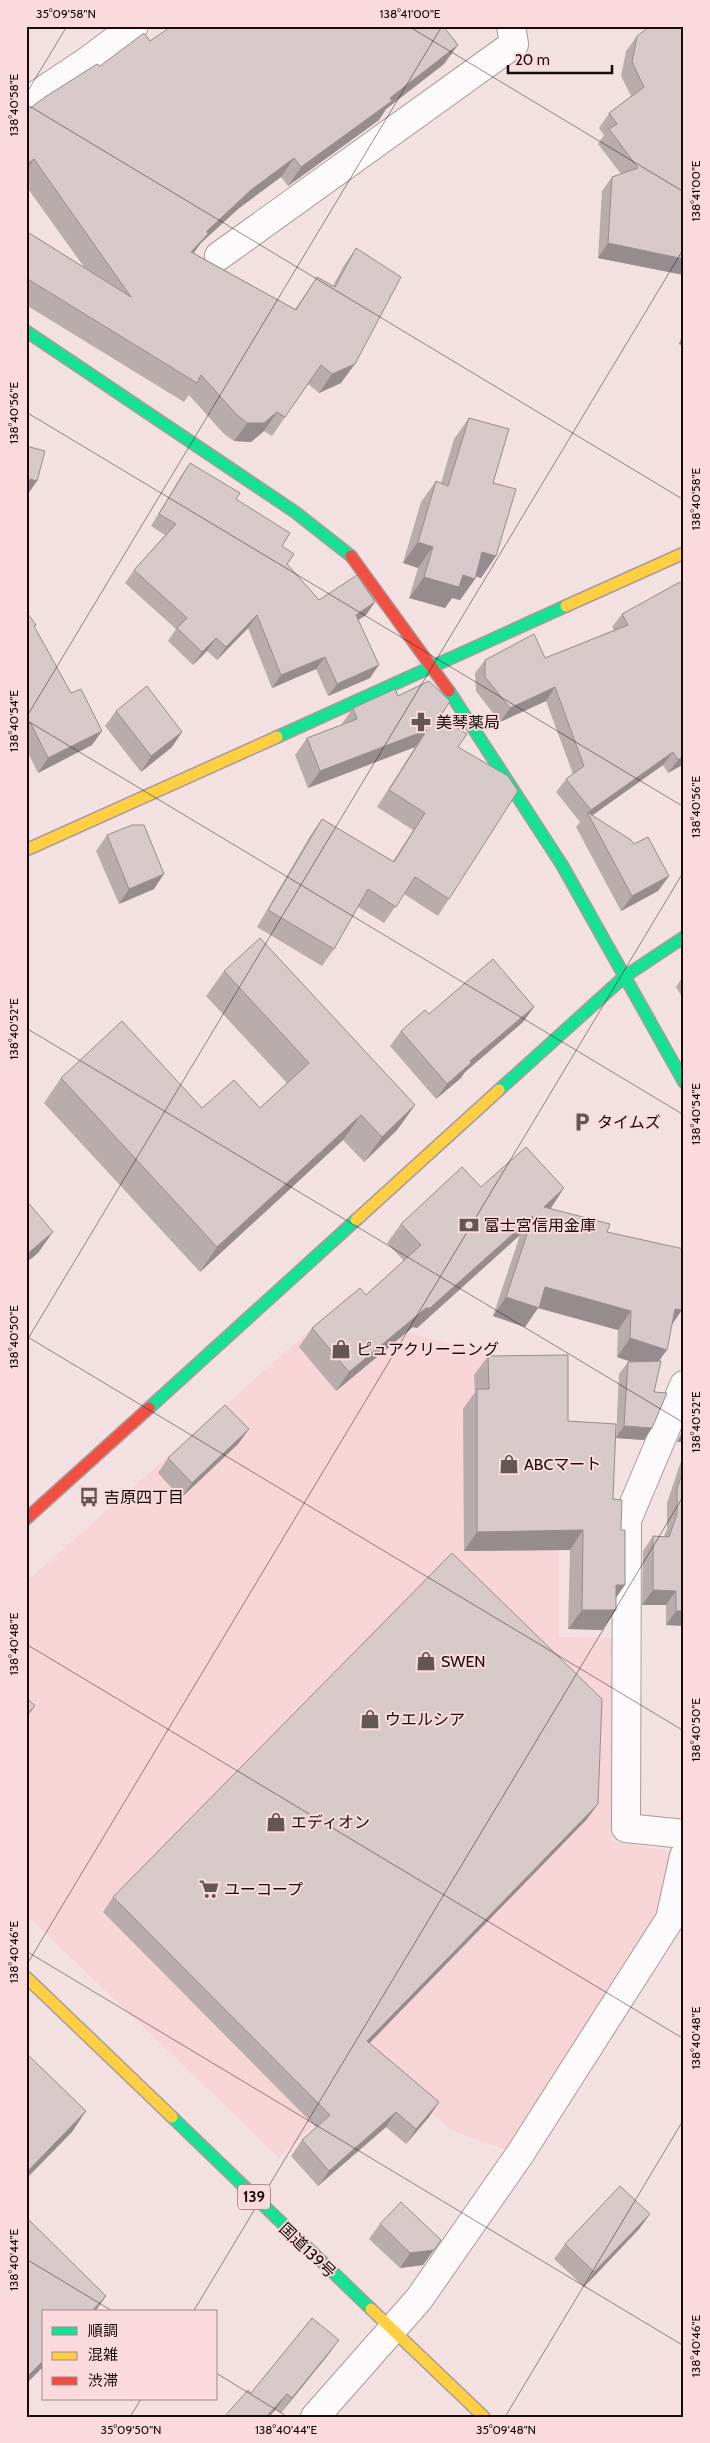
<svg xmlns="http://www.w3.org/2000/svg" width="710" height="2443" font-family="Cabin,'Noto Sans JP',sans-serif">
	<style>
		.built { fill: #f7d4d6 }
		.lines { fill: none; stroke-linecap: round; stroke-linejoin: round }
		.street-casing { stroke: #a99a9b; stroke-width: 30 }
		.fast-casing { stroke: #a99a9b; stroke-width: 14 }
		.slow-casing { stroke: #a99a9b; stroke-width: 14 }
		.jam-casing { stroke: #a99a9b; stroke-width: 14 }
		.street { stroke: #fdfafb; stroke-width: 28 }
		.fast { stroke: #16e098; stroke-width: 11 }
		.slow { stroke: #ffcf43; stroke-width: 11 }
		.jam { stroke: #f24e42; stroke-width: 11 }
		.wall { fill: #b9acad }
		.shaded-wall { fill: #968c8d }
		.building { fill: #d7c8c9; stroke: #968c8d }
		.ticks { fill: none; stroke: #170b0c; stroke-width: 1; stroke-opacity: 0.45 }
		.labels { text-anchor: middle; stroke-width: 4; stroke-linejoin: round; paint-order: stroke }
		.shield { fill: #fadadc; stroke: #5b494a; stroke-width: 1 }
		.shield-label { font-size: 15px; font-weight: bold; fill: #170b0c }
		.poi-label { font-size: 16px; fill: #170b0c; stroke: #fadadc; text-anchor: start }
		.street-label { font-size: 16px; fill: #170b0c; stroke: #fadadc }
		.neatline { fill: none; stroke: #170b0c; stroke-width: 2 }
		.ticks-label { font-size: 12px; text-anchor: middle; fill: #170b0c }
	</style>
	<rect width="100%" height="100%" fill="#f3e1e2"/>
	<path class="built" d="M 348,1296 L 377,1324 L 559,1374 L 559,1637 L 614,1638 L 612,1841 L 678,1853 L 661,1911 L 509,2151 L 453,2131 L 376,2066 L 279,2158 L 26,1914 L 26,1582 Z"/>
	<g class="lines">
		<defs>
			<path id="street" d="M 26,102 L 89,60 L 134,26
				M 219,256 L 514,44 L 511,26
				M 684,1385 L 627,1520 L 626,1828 L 684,1834
				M 670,1919 L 684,1856
				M 315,2417 L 419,2299 L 520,2154 L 670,1919 L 684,1907"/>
			<path id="fast" d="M 26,331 L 295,512 L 351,556
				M 449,691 L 562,865 L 684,1082
				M 277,737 L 566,606
				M 499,1090 L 624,977 L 684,937
				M 149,1408 L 356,1220
				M 172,2117 L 371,2309"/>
			<path id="slow" d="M 566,606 L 684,553
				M 26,850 L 277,737
				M 356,1220 L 499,1090
				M 26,1977 L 172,2117
				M 371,2309 L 484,2417"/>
			<path id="jam" d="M 351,556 L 449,691
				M 26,1519 L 149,1408"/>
		</defs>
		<use href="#street" class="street-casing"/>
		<use href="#fast" class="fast-casing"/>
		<use href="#slow" class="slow-casing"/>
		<use href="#jam" class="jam-casing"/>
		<use href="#street" class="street"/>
		<use href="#fast" class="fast"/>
		<use href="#slow" class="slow"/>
		<use href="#jam" class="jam"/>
	</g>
	<path class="wall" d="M 637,36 L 684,275 L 598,258 L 602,191 L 612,177 L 621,174 L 598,144 L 604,135 L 599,128 L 609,113 L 631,96 L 621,76 L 626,51 Z
		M 150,41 L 444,64 L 386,109 L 379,120 L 288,186 L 281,177 L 238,209 L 201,243 L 194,253 L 295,309 L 317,277 L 333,286 L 343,267 L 356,248 L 341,383 L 319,393 L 308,384 L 272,436 L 264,431 L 251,442 L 234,441 L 224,434 L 189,395 L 184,402 L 26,305 L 26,231 L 84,267 L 26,186 L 26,111 L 100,66 Z
		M 684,328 L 684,346 L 679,344 Z
		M 469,418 L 493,483 L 496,556 L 481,578 L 476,576 L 475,579 L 460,600 L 452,598 L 445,608 L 409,598 L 418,568 L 403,563 L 421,502 L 436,481 L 441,483 L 454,439 Z
		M 190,463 L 236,499 L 282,546 L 287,564 L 319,600 L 375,602 L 366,615 L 358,620 L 370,678 L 328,696 L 316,669 L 272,688 L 248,628 L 217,660 L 207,651 L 193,665 L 168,641 L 176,629 L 125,583 L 134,570 L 165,535 L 151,526 L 181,476 Z
		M 684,581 L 684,764 L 668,773 L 663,765 L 592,815 L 634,844 L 669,876 L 658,891 L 621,911 L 576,827 L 580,822 L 556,792 L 566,779 L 573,774 L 546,701 L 500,722 L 476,691 L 475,673 L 485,660 L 545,658 L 614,630 L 612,627 L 622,614 Z
		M 26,611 L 92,745 L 38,773 L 26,749 Z
		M 398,696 L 440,717 L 458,747 L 449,899 L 438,916 L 404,894 L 384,923 L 358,907 L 334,949 L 322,966 L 257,927 L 310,836 L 322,819 L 393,861 L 413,830 L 377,807 L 415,747 L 308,788 L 295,755 L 307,738 L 341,725 L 353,708 Z
		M 116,711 L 182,732 L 172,747 L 141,772 L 105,726 Z
		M 107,835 L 154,889 L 119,904 L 96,851 Z
		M 224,971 L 415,1105 L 397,1130 L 364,1162 L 343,1140 L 200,1272 L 44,1103 L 61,1078 L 202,1108 L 260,1108 L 287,1083 L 206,996 Z
		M 684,975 L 684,1000 L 676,987 Z
		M 534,1007 L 523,1022 L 465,1072 L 461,1078 L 436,1099 L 390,1046 L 401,1031 L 429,1014 Z
		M 481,1187 L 550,1208 L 607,1232 L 672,1325 L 659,1361 L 654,1392 L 652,1428 L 644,1440 L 616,1438 L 619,1374 L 628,1362 L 631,1362 L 617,1357 L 618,1330 L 538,1308 L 525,1327 L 493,1316 L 520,1235 L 417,1328 L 413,1327 L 336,1391 L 299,1347 L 312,1328 L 366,1295 L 404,1261 L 387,1243 L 401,1224 Z
		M 488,1356 L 568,1421 L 613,1499 L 616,1598 L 602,1630 L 568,1629 L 570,1550 L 464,1551 L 463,1409 L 475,1392 L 474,1375 Z
		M 684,1426 L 684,1442 L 677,1442 Z
		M 249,1429 L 238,1444 L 181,1498 L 158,1473 L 168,1458 Z
		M 684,1452 L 684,1626 L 666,1625 L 666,1605 L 642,1605 L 643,1551 L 653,1536 L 664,1536 L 667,1529 L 667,1503 Z
		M 587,1819 L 369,2043 L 439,2102 L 429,2117 L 406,2144 L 386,2127 L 318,2186 L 291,2156 L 302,2140 L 316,2127 L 103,1912 L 113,1897 Z
		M 650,2214 L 639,2229 L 584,2287 L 554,2259 L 565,2244 Z
		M 380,2224 L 423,2265 L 400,2268 L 369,2239 Z
		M 328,2355 L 281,2413 L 276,2409 L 269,2417 L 224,2417 L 251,2393 Z"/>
	<path class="shaded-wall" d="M 458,45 L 444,64 L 386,109 L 379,120 L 288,186 L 301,167 Z
		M 294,158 L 281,177 L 238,209 L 201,243 L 194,252 L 178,271 L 207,231 L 251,190 Z
		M 34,159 L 26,171 L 26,165 Z
		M 608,243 L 684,259 L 684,275 L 598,258 Z
		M 684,337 L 684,346 L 679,344 Z
		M 355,364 L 341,383 L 319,393 L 332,374 Z
		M 277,412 L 264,431 L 251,442 L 234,441 L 247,423 Z
		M 30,479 L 37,481 L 26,497 L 26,484 Z
		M 418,542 L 433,547 L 418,568 L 403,563 Z
		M 482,552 L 496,556 L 481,578 L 468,574 Z
		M 463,575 L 475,579 L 460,600 L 452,598 L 445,608 L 409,598 L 424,577 Z
		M 375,602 L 366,615 L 347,627 L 356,615 Z
		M 257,615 L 248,628 L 217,660 L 226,647 Z
		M 216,638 L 207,651 L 193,665 L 202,652 Z
		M 325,657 L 316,669 L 272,688 L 281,675 Z
		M 379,665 L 370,678 L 328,696 L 337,684 Z
		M 555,687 L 546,701 L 500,722 L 510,708 Z
		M 427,730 L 415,747 L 308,788 L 320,771 Z
		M 102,731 L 92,745 L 38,773 L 48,758 Z
		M 182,732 L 172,747 L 141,772 L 151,756 Z
		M 673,752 L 663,765 L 590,817 L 588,814 L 591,810 Z
		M 684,756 L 684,764 L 668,773 L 678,760 Z
		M 164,874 L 154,889 L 119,904 L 129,889 Z
		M 669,876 L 658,891 L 621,911 L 632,896 Z
		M 534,1007 L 523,1022 L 465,1072 L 461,1078 L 436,1099 L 447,1084 L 470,1061 Z
		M 415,1105 L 397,1130 L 364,1162 L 382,1137 Z
		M 361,1115 L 343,1140 L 200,1272 L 217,1247 Z
		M 564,1188 L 551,1208 L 531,1226 L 544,1207 Z
		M 533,1216 L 520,1235 L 417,1328 L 413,1327 L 336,1391 L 349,1372 Z
		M 53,1232 L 38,1253 L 26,1263 L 26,1255 Z
		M 545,1287 L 631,1311 L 618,1330 L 538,1308 L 525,1327 L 493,1316 L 506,1297 Z
		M 675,1309 L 682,1310 L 669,1329 Z
		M 630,1338 L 667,1350 L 653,1369 L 617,1357 Z
		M 624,1426 L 652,1428 L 644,1440 L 616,1438 Z
		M 249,1429 L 238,1444 L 181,1498 L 192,1483 Z
		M 684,1432 L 684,1442 L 677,1442 Z
		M 583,1530 L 570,1550 L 464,1551 L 477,1532 Z
		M 616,1585 L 625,1585 L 611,1605 Z
		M 653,1590 L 676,1591 L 666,1605 L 642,1605 Z
		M 582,1610 L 616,1610 L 602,1630 L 568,1629 Z
		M 676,1611 L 684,1611 L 684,1626 L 666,1625 Z
		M 35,1706 L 26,1718 L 26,1715 Z
		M 598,1804 L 587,1819 L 357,2056 L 367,2041 Z
		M 439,2102 L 429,2117 L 406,2144 L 416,2129 Z
		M 86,2111 L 72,2132 L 26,2179 L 26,2173 Z
		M 396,2112 L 386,2127 L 318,2186 L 329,2171 Z
		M 650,2214 L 639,2229 L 584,2287 L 594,2272 Z
		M 434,2250 L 423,2265 L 400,2268 L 410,2253 Z
		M 106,2296 L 95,2312 L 91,2312 Z
		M 339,2340 L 328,2355 L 281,2413 L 292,2398 Z
		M 44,2360 L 44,2366 L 26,2384 L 26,2378 Z
		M 287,2394 L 276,2409 L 269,2417 L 266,2417 Z"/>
	<path class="building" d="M 172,26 L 443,26 L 458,45 L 390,98 L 392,101 L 301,167 L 294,158 L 251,190 L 207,231 L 208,234 L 191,252 L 296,310 L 317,277 L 335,287 L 356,248 L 401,277 L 355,364 L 332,374 L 321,365 L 285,417 L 277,412 L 264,423 L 247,423 L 237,415 L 201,375 L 197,383 L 26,278 L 26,231 L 131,297 L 34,159 L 26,165 L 26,111 L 45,97 L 97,64 L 100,66 L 144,33 L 150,41 Z
		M 650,26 L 684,26 L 684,259 L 608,243 L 612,177 L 638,168 L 609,129 L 617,124 L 609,113 L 644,87 L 632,62 L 637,36 Z
		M 469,418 L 509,429 L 493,483 L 516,489 L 496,556 L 482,552 L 475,579 L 463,575 L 459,587 L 424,577 L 433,547 L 418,542 L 436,481 L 448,486 Z
		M 26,433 L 26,446 L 45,451 L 37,481 L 30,479 L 26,493 Z
		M 190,463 L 240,493 L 236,499 L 290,533 L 282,546 L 294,554 L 287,564 L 319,600 L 357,575 L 375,602 L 356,615 L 379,665 L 337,684 L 325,657 L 281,675 L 257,615 L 226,647 L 216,638 L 202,652 L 177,628 L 187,618 L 134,570 L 176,524 L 159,514 Z
		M 684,581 L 684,756 L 678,760 L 673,752 L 591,810 L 566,779 L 584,766 L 555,687 L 510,708 L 485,677 L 485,660 L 534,634 L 545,658 L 628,625 L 622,614 L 678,583 Z
		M 26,611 L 36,625 L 34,626 L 71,693 L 81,689 L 102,731 L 48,758 L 30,722 L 26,724 Z
		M 429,681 L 450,701 L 440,717 L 467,734 L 458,747 L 508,776 L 518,791 L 449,899 L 415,877 L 396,907 L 368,889 L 334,949 L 268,910 L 322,819 L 394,862 L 425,813 L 389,790 L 427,730 L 320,771 L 307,738 L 357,719 L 353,708 L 395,689 L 398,696 Z
		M 147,686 L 182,732 L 151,756 L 116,711 Z
		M 587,812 L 631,840 L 634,844 L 648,837 L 669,876 L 632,896 Z
		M 132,825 L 144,825 L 164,874 L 129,889 L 107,835 Z
		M 260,938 L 415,1105 L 382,1137 L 361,1115 L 217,1247 L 61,1078 L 122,1021 L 202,1108 L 234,1080 L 260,1108 L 309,1063 L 224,971 Z
		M 493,959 L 534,1007 L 470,1061 L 471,1063 L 447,1084 L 401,1031 L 425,1010 L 429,1014 Z
		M 526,1147 L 564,1188 L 544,1207 L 610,1224 L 607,1232 L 684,1249 L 684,1303 L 682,1310 L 675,1309 L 667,1350 L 630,1338 L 631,1311 L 545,1287 L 539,1308 L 506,1297 L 533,1216 L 430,1308 L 426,1308 L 349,1372 L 312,1328 L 360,1288 L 366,1295 L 421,1245 L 401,1224 L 462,1167 L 481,1187 Z
		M 26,1200 L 53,1232 L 26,1255 Z
		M 568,1355 L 568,1421 L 616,1424 L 613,1499 L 622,1500 L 621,1530 L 625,1530 L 625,1585 L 616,1585 L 616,1610 L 582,1610 L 583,1530 L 477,1532 L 477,1389 L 489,1389 L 488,1356 Z
		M 661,1361 L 654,1392 L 667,1393 L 652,1428 L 624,1426 L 628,1362 Z
		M 225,1405 L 249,1429 L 192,1483 L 168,1458 Z
		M 684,1469 L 684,1611 L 676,1611 L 676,1591 L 653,1590 L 653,1536 L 669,1537 L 677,1514 L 677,1488 Z
		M 452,1553 L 602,1699 L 598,1804 L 367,2041 L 439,2102 L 416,2129 L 396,2112 L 329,2171 L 302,2140 L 330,2115 L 113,1897 Z
		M 26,1697 L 35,1706 L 26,1715 Z
		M 26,2053 L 86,2111 L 26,2173 Z
		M 620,2186 L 650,2214 L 594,2272 L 565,2244 Z
		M 401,2202 L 441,2240 L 434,2250 L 410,2253 L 380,2224 Z
		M 26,2217 L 106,2296 L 91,2312 L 44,2312 L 44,2360 L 26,2378 Z
		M 312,2318 L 339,2340 L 292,2398 L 287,2394 L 266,2417 L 224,2417 L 248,2390 L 251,2393 Z"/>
	<path class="ticks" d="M 408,26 L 684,192M 26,94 L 67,26M 26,104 L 684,500M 26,412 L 684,807M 26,718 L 442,26M 26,720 L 684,1115M 26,1028 L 684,1423M 26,1336 L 684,1731M 26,1342 L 684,248M 26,1644 L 684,2039M 26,1951 L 684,2346M 26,1966 L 684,871M 26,2259 L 114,2312M 193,2312 L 684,1495M 216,2373 L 288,2417M 130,2417 L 141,2399M 505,2417 L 684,2119"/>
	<defs>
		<symbol id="pharmacy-bare" viewBox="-9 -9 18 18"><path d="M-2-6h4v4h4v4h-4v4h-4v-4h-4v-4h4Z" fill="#645657" stroke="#fadadc" stroke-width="2.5" paint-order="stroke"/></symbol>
		<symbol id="parking-bare" viewBox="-9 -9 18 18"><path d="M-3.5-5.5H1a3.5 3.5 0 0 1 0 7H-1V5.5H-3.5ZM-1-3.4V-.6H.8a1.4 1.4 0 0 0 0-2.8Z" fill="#645657" stroke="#fadadc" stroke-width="2.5" paint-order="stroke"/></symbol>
		<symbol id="bank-bare" viewBox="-9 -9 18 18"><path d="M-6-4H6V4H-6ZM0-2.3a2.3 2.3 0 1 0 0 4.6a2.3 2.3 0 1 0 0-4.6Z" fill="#645657" stroke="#fadadc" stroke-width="2.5" paint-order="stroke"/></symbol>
		<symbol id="shop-bare" viewBox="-9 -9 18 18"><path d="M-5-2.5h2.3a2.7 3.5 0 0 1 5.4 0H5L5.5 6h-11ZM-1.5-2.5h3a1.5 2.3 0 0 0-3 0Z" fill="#645657" stroke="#fadadc" stroke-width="2.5" paint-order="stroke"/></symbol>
		<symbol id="bus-bare" viewBox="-9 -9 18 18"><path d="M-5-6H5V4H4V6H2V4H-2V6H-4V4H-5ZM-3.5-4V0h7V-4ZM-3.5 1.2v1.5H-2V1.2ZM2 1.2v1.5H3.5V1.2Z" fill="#645657" stroke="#fadadc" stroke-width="2.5" paint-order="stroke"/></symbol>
		<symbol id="supermarket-bare" viewBox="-9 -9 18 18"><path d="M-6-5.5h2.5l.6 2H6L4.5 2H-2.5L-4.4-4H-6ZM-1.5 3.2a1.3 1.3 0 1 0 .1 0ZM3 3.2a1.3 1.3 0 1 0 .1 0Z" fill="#645657" stroke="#fadadc" stroke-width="2.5" paint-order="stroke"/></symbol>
	</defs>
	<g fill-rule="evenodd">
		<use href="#pharmacy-bare" x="407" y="708" width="28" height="28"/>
		<use href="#parking-bare" x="568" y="1108" width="28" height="28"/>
		<use href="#bank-bare" x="455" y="1211" width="28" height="28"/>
		<use href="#shop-bare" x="327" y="1335" width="28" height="28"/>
		<use href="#shop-bare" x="495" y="1450" width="28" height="28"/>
		<use href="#bus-bare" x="75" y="1483" width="28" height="28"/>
		<use href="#shop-bare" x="412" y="1647" width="28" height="28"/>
		<use href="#shop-bare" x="356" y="1705" width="28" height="28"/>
		<use href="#shop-bare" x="262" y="1808" width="28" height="28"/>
		<use href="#supermarket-bare" x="195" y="1875" width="28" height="28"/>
	</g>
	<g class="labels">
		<rect class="shield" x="238" y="2184.5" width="32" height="25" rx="4"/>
		<g class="shield-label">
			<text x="254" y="2202">139</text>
		</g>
		<g class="poi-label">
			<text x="436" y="728">美琴薬局</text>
			<text x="597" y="1128">タイムズ</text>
			<text x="484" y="1231">富士宮信用金庫</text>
			<text x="356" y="1355">ピュアクリーニング</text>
			<text x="524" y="1470">ABCマート</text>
			<text x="104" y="1503">吉原四丁目</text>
			<text x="441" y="1667">SWEN</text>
			<text x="385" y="1725">ウエルシア</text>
			<text x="291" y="1828">エディオン</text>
			<text x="224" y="1895">ユーコープ</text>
		</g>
		<g class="street-label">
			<text transform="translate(308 2250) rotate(44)" y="6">国道139号</text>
		</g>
	</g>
	<rect width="710" height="2443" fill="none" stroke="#fadadc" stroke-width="55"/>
	<rect x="42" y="2310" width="175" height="90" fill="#fadadc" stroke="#9f8789"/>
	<rect x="52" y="2327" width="25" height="8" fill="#16e098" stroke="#9f8789"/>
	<text x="88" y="2336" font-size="15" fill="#170b0c">順調</text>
	<rect x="52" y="2352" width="25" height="8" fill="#ffcf43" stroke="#9f8789"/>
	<text x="88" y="2360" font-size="15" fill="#170b0c">混雑</text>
	<rect x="52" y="2377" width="25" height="8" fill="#f24e42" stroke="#9f8789"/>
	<text x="88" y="2386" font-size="15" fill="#170b0c">渋滞</text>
	<path d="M508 65v8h104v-8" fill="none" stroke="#170b0c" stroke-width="2.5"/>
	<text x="515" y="65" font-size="15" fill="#170b0c" stroke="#fadadc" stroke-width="4" paint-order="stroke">20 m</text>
	<rect x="28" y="28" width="654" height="2388" class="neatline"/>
	<g class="ticks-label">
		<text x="66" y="18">35°09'58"N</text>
		<text x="410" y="18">138°41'00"E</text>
		<text transform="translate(14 105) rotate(-90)" y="4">138°40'58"E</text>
		<text transform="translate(696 191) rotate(-90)" y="4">138°41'00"E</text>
		<text transform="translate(14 413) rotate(-90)" y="4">138°40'56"E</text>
		<text transform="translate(696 499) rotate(-90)" y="4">138°40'58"E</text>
		<text transform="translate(14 721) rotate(-90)" y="4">138°40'54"E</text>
		<text transform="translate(696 807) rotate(-90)" y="4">138°40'56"E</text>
		<text transform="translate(14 1029) rotate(-90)" y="4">138°40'52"E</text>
		<text transform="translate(696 1114) rotate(-90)" y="4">138°40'54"E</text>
		<text transform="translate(14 1337) rotate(-90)" y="4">138°40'50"E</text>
		<text transform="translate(696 1422) rotate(-90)" y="4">138°40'52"E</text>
		<text transform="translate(14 1644) rotate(-90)" y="4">138°40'48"E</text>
		<text transform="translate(696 1730) rotate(-90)" y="4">138°40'50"E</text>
		<text transform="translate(14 1952) rotate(-90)" y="4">138°40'46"E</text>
		<text transform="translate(696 2038) rotate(-90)" y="4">138°40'48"E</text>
		<text transform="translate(14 2260) rotate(-90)" y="4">138°40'44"E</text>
		<text transform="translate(696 2346) rotate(-90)" y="4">138°40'46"E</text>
		<text x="131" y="2434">35°09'50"N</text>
		<text x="286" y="2434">138°40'44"E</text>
		<text x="506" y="2434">35°09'48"N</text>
	</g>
</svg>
